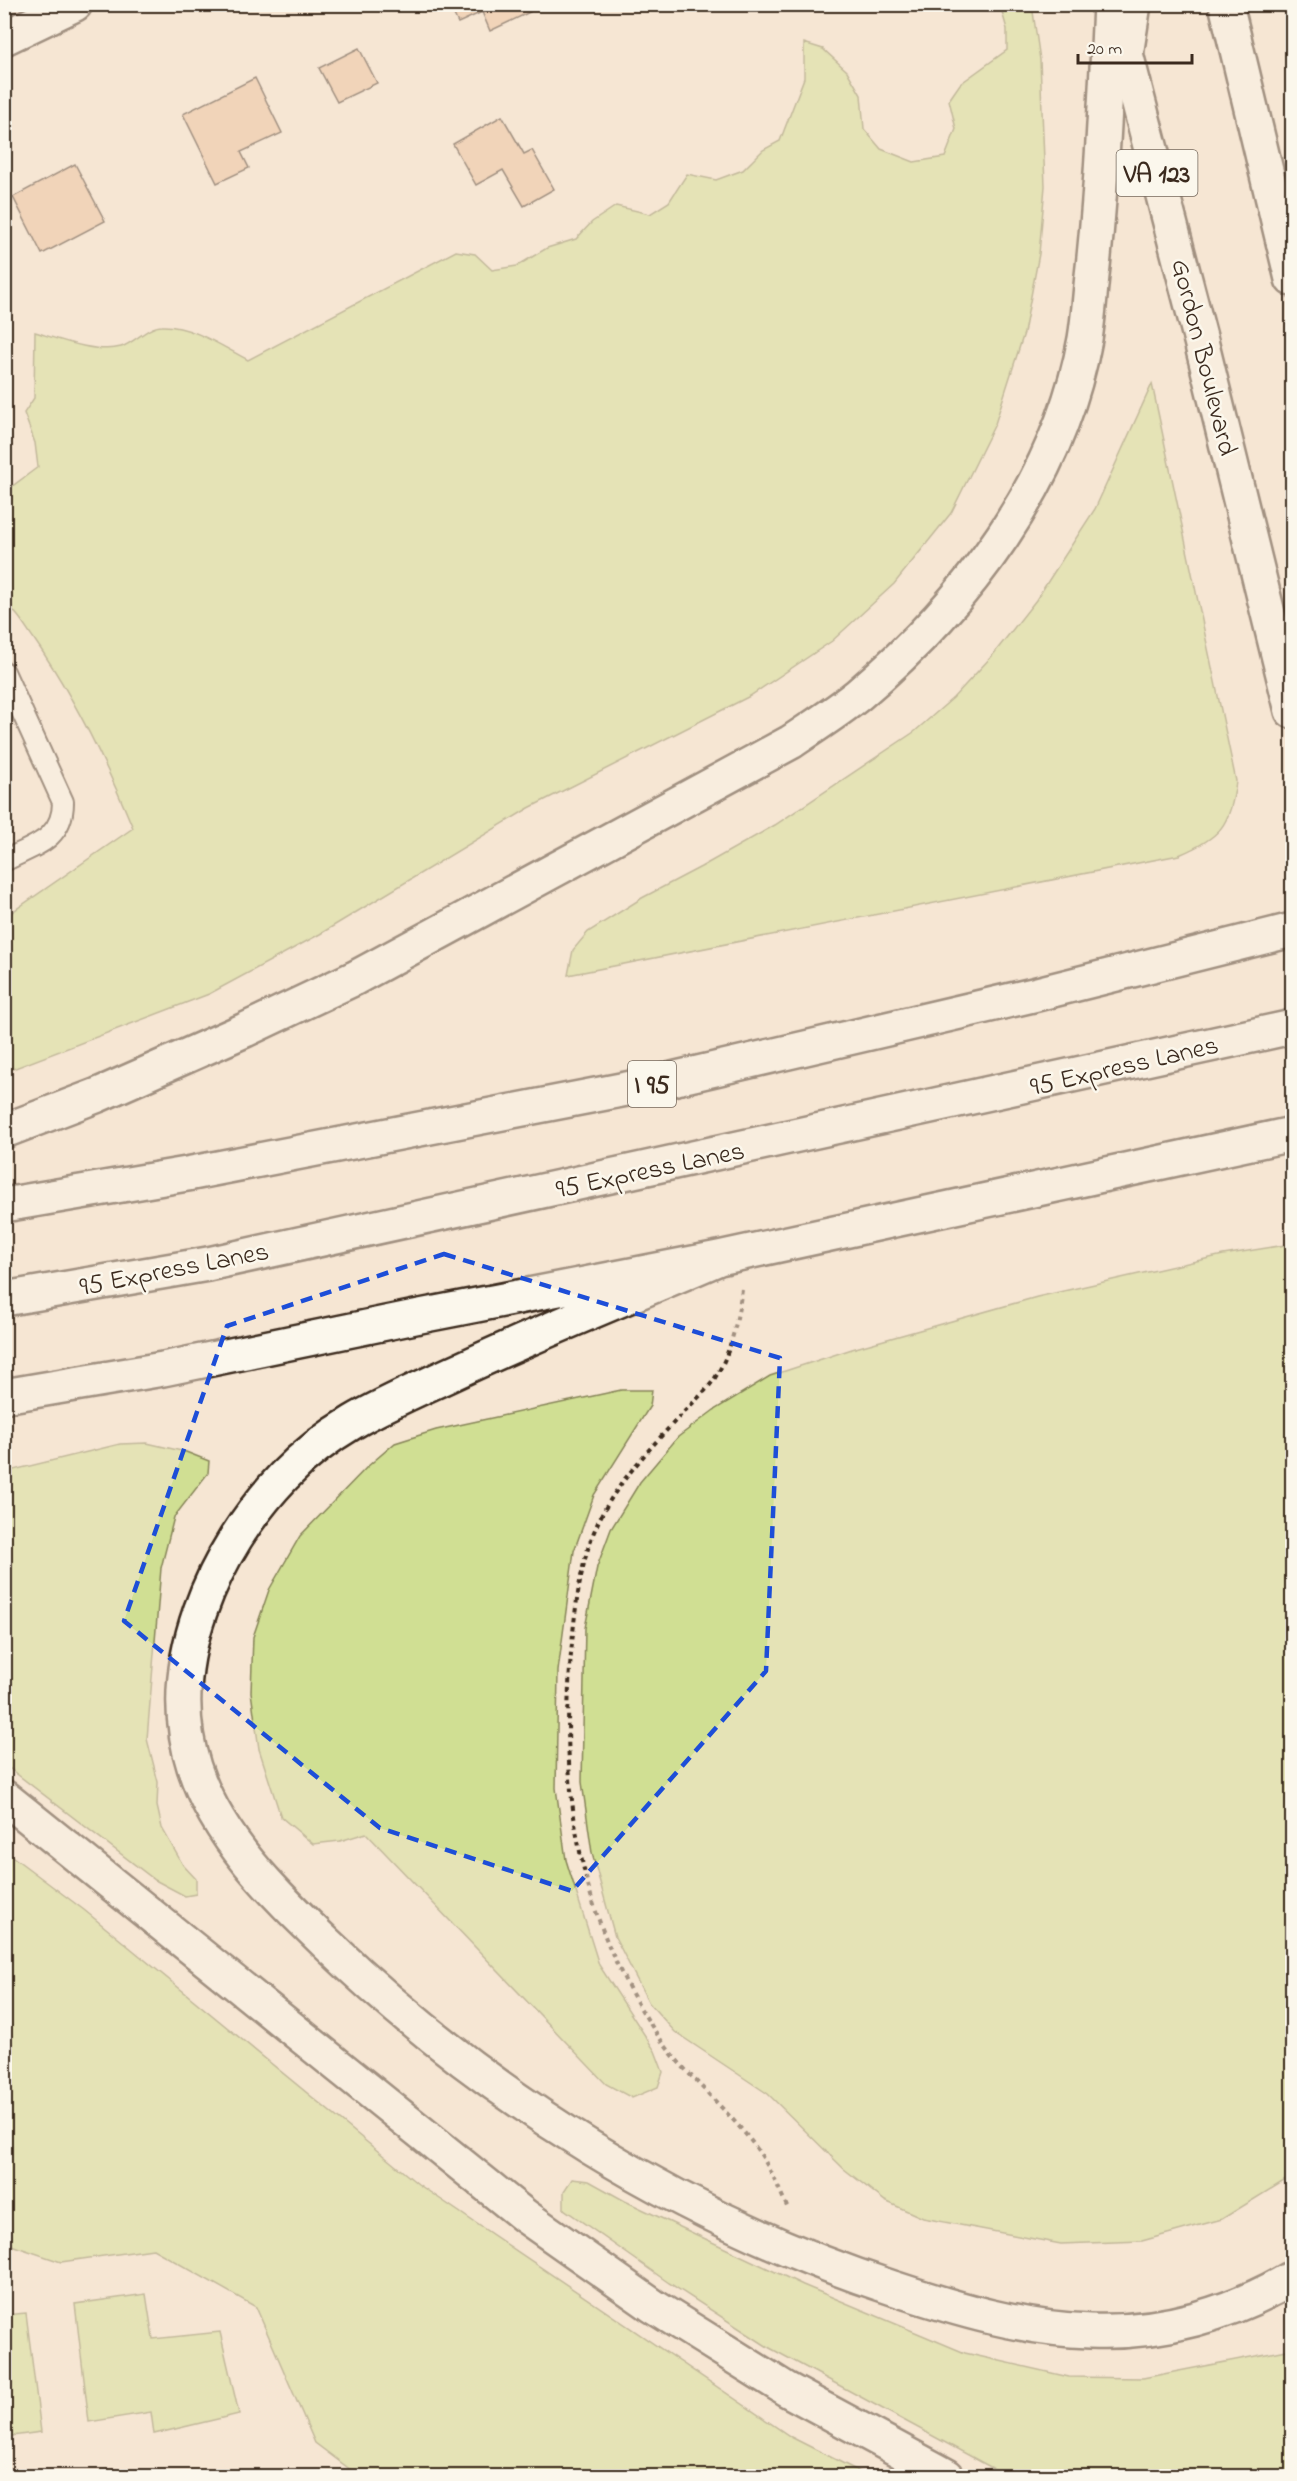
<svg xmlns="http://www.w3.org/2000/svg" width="1297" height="2481" font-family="'Indie Flower',sans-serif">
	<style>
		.green { fill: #d0df93; stroke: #868458; stroke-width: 1.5 }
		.building { fill: #eabe99; stroke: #3b2a1e; stroke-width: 1.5 }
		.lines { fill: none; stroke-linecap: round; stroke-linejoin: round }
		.service-casing { stroke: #3b2a1e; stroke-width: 24 }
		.tertiary-casing { stroke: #3b2a1e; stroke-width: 38 }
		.trunk-casing { stroke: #3b2a1e; stroke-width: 38 }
		.motorway-casing { stroke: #3b2a1e; stroke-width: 38 }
		.path { stroke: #3b2a1e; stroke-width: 4; stroke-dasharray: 4.5 4.5; stroke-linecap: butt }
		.service { stroke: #fbf7ec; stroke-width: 20 }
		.tertiary { stroke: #fbf7ec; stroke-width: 33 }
		.trunk { stroke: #fbf7ec; stroke-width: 33 }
		.motorway { stroke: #fbf7ec; stroke-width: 33 }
		.marked { fill: none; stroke: #1d4ed8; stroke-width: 4.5; stroke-dasharray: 12 8; stroke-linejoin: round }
		.labels { text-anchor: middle; stroke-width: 5; stroke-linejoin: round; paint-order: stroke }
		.shield { fill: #fbf7ec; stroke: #75685c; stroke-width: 1.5 }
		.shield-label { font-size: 26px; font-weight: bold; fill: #3b2a1e }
		.street-label { font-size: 27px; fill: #3b2a1e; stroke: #fbf7ec }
	</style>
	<rect width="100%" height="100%" fill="#f6e6d3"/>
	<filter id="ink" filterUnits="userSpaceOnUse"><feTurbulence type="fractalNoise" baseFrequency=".0167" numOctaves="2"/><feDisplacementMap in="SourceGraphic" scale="12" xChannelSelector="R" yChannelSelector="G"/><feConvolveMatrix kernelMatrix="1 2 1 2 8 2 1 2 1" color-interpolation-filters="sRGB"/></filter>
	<g filter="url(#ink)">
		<path class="green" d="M 1000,5 L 1032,5 L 1040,60 L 1045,186 L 1039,254 L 1024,333 L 995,424 L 951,513 L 894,584 L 832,641 L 750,696 L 529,808 L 320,934 L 209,994 L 5,1072 L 5,917 L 133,828 C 106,763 75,698 34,639 C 26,628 17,611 5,604 L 5,489 L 11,487 L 38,467 L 35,443 L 24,413 L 34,398 L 35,332 C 58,339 97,354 121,347 C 134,343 148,326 162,326 C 191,325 223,347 248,360 L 456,251 L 475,254 L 492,270 L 517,266 L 547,248 L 576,239 L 592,222 L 616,206 L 650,214 L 669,202 L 687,174 L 716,180 L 743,170 L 763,150 L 780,141 L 804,78 L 804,43 L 823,49 L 847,71 L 861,95 L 864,129 L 881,149 L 914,162 L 945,157 L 956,129 L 949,100 L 960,84 L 1007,50 L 1007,29 Z
			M 1152,384 L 1236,781 C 1231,825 1220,838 1179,855 L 568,975 L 573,950 L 588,932 L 642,898 L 701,867 L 775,825 L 914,732 L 953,698 L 992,656 L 1036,600 L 1095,509 Z
			M 1292,1244 L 1292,2176 L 1222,2219 L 1142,2241 L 1061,2244 L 923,2218 L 885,2201 L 844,2169 L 768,2094 L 675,2032 L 649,2003 L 615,1937 L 592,1853 L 582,1782 L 585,1628 L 597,1567 L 611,1529 L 640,1482 L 678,1437 L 714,1410 L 770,1376 L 852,1349 L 1037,1297 L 1223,1255 Z
			M 621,1390 L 652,1390 L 650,1406 L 594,1495 L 574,1551 L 558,1671 L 556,1788 L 566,1860 L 599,1965 L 655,2051 L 663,2072 L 658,2087 L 632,2098 L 606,2084 L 366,1833 L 340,1841 L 313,1844 L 281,1817 L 259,1749 L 251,1692 L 253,1637 L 269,1590 L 300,1536 L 367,1467 L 395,1443 L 436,1430 Z
			M 147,1443 L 186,1452 L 209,1461 L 208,1473 L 174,1517 L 161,1568 L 147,1739 L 158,1782 L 157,1806 L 162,1828 L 183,1865 L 196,1879 L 196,1894 L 185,1896 L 155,1880 L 5,1765 L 5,1472 L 120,1444 Z
			M 5,1851 L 84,1910 L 418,2184 L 791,2437 L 868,2476 L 359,2476 L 315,2443 L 256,2307 L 153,2249 L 61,2262 L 5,2243 Z
			M 572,2179 L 589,2181 L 625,2201 L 803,2285 L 965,2353 L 1069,2377 L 1143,2378 L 1292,2349 L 1292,2476 L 1007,2476 L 768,2347 L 669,2283 L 564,2209 L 564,2191 Z
			M 146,2294 L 153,2339 L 220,2332 L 239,2414 L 154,2434 L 151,2412 L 89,2422 L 75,2304 Z
			M 26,2313 L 41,2432 L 5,2437 L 5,2315 Z"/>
		<path class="building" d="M 449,4 L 526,4 L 530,12 L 490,31 L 482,12 L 458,23 Z
			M 359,48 L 377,83 L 337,102 L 319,68 Z
			M 255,78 L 282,133 L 241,152 L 249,168 L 217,183 L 183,114 Z
			M 502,116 L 524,154 L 532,150 L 554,189 L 524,206 L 503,170 L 476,185 L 453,144 Z
			M 75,164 L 105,221 L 42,254 L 13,197 Z"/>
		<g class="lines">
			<defs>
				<path id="service" d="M 4,672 L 63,802 C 63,840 33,846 4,861"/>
				<path id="tertiary" d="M 4,38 L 75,4"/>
				<path id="trunk" d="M 1226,4 L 1292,279
					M 1119,27 L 1201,341 L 1292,711"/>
				<path id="motorway" d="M 1126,55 L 1134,4
					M 4,1131 L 98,1095 L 245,1030 L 355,978 L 791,742 C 813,727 837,712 858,695 C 967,603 1059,482 1085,339 C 1089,315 1090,291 1093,267 C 1102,180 1106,92 1110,4
					M 4,1205 L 187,1174 L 642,1086 L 1033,995 L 1292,930
					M 719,1258 C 631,1296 542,1331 455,1372 C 391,1402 335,1423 284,1476 C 214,1549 161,1665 194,1767 C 217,1838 273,1892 326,1943 C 486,2097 682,2219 893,2288 C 956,2309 1023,2329 1090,2331 C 1161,2334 1231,2314 1292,2278
					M 4,1299 L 208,1264 L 1292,1027
					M 4,1396 L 163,1369 L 415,1317 L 719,1258 L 1292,1134
					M 4,1797 L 525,2216 L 653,2306 L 786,2389 L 947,2476"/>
			</defs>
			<use href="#service" class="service-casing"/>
			<use href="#tertiary" class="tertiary-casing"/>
			<use href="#trunk" class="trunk-casing"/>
			<use href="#motorway" class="motorway-casing"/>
			<path class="path" d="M 742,1289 C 737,1320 732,1351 715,1378 C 706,1392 691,1404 680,1416 C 651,1447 612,1488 596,1527 C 579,1566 575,1612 571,1654 C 560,1795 578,1921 661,2040 C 689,2079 729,2110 757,2149 C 770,2167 779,2189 788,2209"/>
			<use href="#service" class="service"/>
			<use href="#tertiary" class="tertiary"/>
			<use href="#trunk" class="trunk"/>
			<use href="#motorway" class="motorway"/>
		</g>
	</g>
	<path d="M0 0H1297V2481H0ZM 444,1254 L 780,1358 L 766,1671 L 572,1891 L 380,1828 L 124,1621 L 227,1326 Z" fill="#f6e6d3" fill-opacity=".55" fill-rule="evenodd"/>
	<path class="marked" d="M 444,1254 L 780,1358 L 766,1671 L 572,1891 L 380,1828 L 124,1621 L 227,1326 Z"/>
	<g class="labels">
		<g class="shield">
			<rect x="1116.5" y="150" width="81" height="46" rx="4.5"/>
			<rect x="628" y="1061" width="48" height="46" rx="4.5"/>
		</g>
		<g class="shield-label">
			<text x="1157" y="182">VA 123</text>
			<text x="652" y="1093">I 95</text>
		</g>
		<g class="street-label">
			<text transform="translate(1205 357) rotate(76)" y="9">Gordon Boulevard</text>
			<text transform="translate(1124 1065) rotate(-13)" y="9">95 Express Lanes</text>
			<text transform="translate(650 1169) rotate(-12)" y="9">95 Express Lanes</text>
			<text transform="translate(174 1268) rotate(-11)" y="9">95 Express Lanes</text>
		</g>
	</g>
	<rect width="1297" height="2481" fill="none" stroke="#fbf7ec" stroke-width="24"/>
	<rect x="12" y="12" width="1273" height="2457" fill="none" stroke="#3b2a1e" stroke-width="2" filter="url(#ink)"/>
	<path d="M1078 54v9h114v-9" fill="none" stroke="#3b2a1e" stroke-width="3"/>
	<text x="1087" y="54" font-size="18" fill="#3b2a1e" stroke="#fbf7ec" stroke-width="4.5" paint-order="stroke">20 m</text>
</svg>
